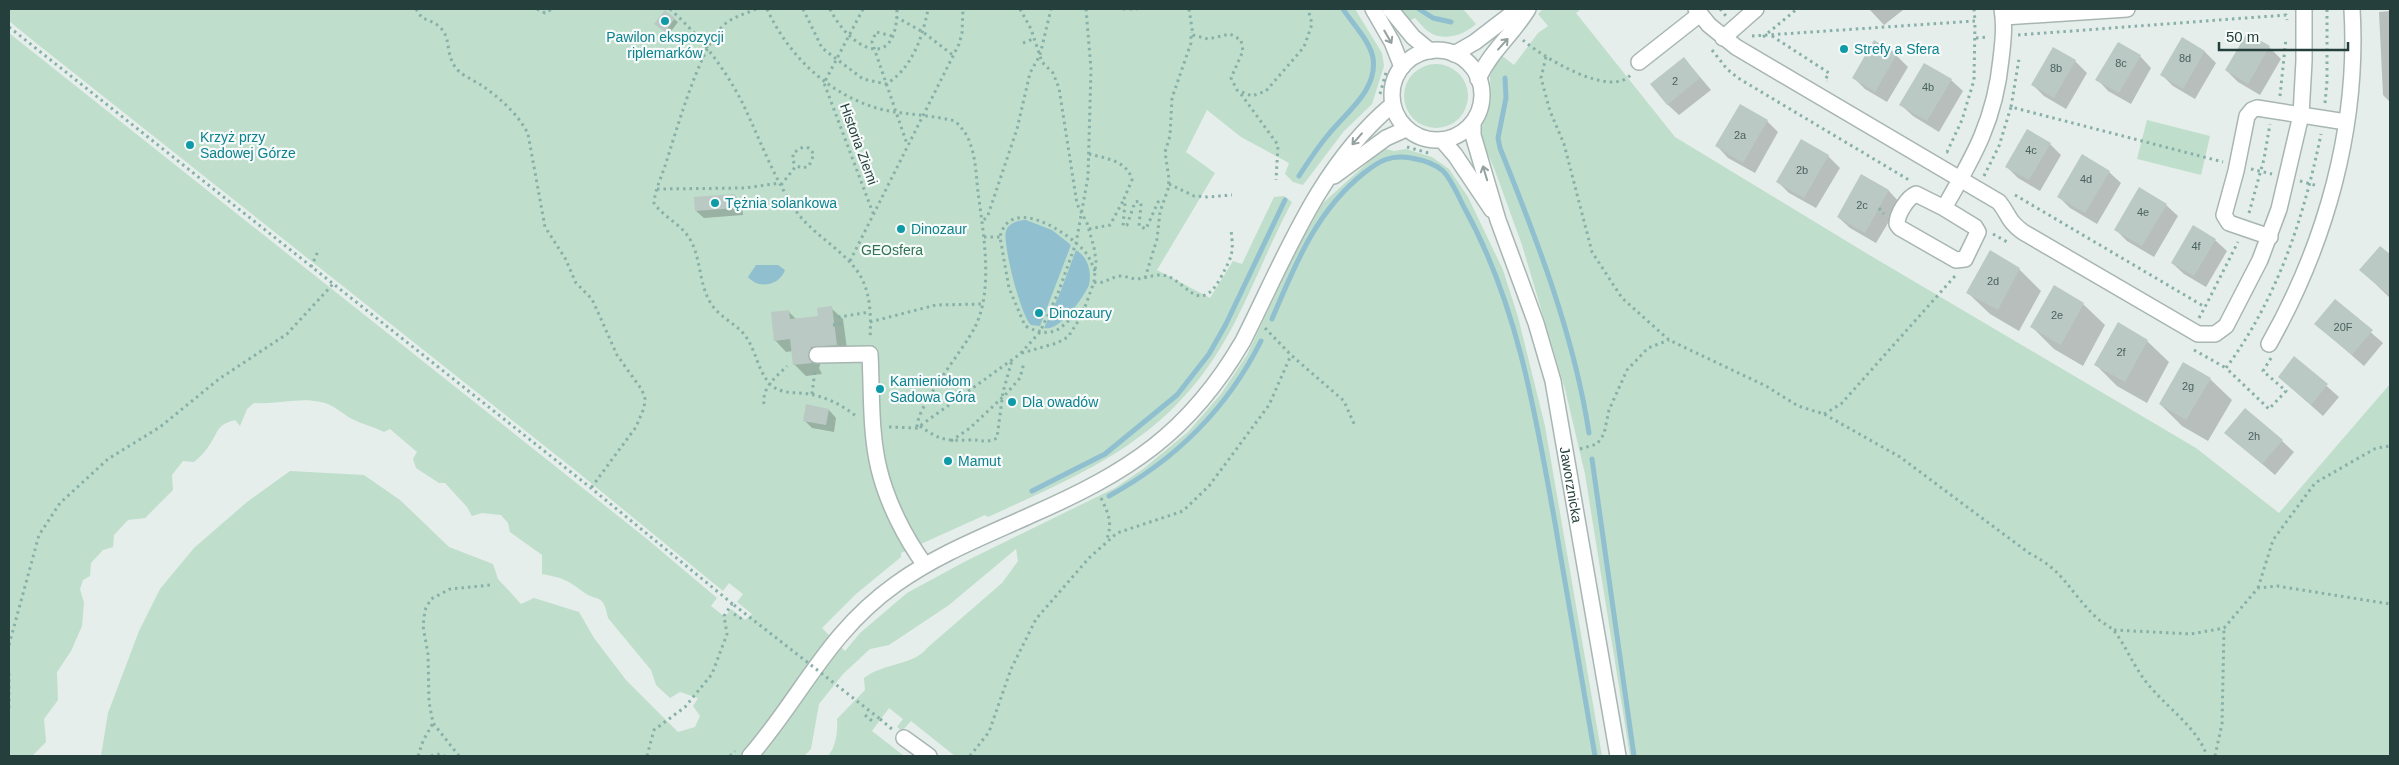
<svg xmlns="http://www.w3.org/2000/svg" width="2399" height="765" font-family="Arial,sans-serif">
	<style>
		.green { fill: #bfdecb }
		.water { fill: #90bfd0 }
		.shadow { fill: #0003 }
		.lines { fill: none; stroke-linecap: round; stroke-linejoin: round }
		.stream { stroke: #90bfd0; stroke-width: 5 }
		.building { fill: #bbc9c5 }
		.minor-casing { stroke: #a8b6b3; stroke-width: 18 }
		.path { stroke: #87b0a8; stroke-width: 3; stroke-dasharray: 2.5 4; stroke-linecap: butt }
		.minor { stroke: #fff; stroke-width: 15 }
		.path-bridge { stroke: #87b0a8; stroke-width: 3; stroke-dasharray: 2.5 4; stroke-linecap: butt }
		.oneway { stroke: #92a09e }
		.culture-dot { fill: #0f9aa8; stroke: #f6faf9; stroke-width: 2 }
		.labels { text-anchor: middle; stroke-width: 4.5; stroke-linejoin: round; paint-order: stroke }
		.number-label { font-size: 11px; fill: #4a625e }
		.culture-label { font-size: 14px; fill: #0d838f; stroke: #f6faf9; text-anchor: start }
		.street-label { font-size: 14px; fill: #25403c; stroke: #f6faf9 }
		.park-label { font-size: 14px; fill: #307553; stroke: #f6faf9 }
	</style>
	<rect width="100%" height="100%" fill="#e5eeeb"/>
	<path class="green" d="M 9,9 L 1355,9 L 1382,53 L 1384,66 L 1372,104 L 1344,131 L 1303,185 L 1293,182 L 1285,174 L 1289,163 L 1241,137 L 1207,110 L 1186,152 L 1215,173 L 1157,270 L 1210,298 L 1233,261 L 1242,264 L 1274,197 L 1284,196 L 1292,202 C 1271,241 1255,283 1235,322 C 1176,436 1097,467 988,517 L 985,515 L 901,553 L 901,557 L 856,594 L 822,628 L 845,651 L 860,633 L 907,593 L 966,561 L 1115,488 L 1143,469 L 1188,432 L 1221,394 L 1247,355 L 1298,247 L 1323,203 L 1376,155 L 1385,149 L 1394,151 L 1406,149 L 1432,157 L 1449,169 L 1468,197 L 1503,270 L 1518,317 L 1545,426 L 1602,756 L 955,756 L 911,721 L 902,731 L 897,727 L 903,719 L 889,708 L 872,731 L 904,756 L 828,756 C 836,747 838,731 837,719 L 865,690 L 864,678 C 883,663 915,665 927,648 L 1002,583 L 1018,561 L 1016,549 L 949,605 L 889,645 L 870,649 L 843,674 L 819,704 L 811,749 L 804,756 L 101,756 L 108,713 L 139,631 L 160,589 L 194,548 L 247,502 L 290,471 L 364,475 L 400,500 L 449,547 L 493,564 L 498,579 L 521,604 L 534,598 L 579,612 L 594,638 L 626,680 L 678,732 L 695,727 L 700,716 L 693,706 L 698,698 L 680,692 L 670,698 L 656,685 L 651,670 L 608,618 C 603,591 597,603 582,591 C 568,580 560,577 542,574 L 542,555 L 510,532 L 508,523 L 501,515 L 482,513 L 472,516 L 467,507 L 445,483 L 439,483 L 416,468 L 413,459 L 417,452 L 390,429 L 384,432 C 374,427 362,424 352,419 C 341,413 333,404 321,402 C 299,397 276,405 254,403 L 247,409 L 240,426 L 235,420 C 216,425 219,431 210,444 C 206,451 200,457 194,462 L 183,461 L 172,475 L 173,490 L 145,518 L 128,520 L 114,535 L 113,547 L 103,550 L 91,563 L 90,576 L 83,580 L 80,589 L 84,603 L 82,626 L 71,651 L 57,672 L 58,700 L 44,719 L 46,742 L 32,756 L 9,756 L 9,33 L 647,539 L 717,598 L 711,606 L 725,617 L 731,609 L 745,620 L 752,614 L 737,602 L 743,594 L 729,583 L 723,591 L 575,470 L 36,43 L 9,21 Z
		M 1396,9 L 1463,9 L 1476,24 C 1464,35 1444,42 1429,32 C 1423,28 1419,22 1415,18 L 1407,22 Z
		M 1543,9 L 1581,9 L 1576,13 L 1675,137 L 1866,253 L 2196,448 L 2279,513 L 2390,384 L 2390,756 L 1630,756 L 1585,474 L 1565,389 L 1522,245 L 1494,168 L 1479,134 L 1491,101 L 1490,76 L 1501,55 L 1514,65 L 1538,33 L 1548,26 L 1538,14 Z
		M1404 96a32 32 0 1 1 64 0a32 32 0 1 1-64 0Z
		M 2147,120 L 2210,136 L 2201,175 L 2137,159 Z"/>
	<path class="water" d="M 1026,220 L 1052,230 L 1071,245 L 1040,326 L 1031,325 C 1021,317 1002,242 1006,231 C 1009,223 1018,220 1026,220 Z
		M 1076,250 C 1088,257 1092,272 1089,285 C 1083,298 1060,332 1044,328 L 1060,293 Z
		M 756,265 L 778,265 L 785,270 C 780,285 759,290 748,277 Z"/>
	<path class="shadow" d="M 1869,9 L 1902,9 L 1903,10 L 1884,25 Z
		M 2390,11 L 2390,102 L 2383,95 L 2379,12 Z
		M 665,12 L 678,22 L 669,34 L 660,27 Z
		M 2182,39 L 2205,52 L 2216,63 L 2195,99 L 2173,86 L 2162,75 Z
		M 1875,42 L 1896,55 L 1908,67 L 1887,102 L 1865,89 L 1854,78 Z
		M 2269,47 L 2281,59 L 2260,95 L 2238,82 L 2226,70 Z
		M 2053,48 L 2075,61 L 2087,73 L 2066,109 L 2044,96 L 2032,84 Z
		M 2140,56 L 2151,68 L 2131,104 L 2108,91 L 2097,79 Z
		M 1684,58 L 1711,90 L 1679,115 L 1667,104 Z
		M 1951,80 L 1963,91 L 1939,132 L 1913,116 L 1901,105 Z
		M 1767,121 L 1778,132 L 1755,173 L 1728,158 L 1717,146 Z
		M 2050,144 L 2061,155 L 2040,191 L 2018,178 L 2007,167 Z
		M 1828,156 L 1840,168 L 1816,208 L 1789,193 L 1778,182 Z
		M 2109,172 L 2121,183 L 2097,224 L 2070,208 L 2059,197 Z
		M 1862,176 L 1889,191 L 1900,203 L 1876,243 L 1850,228 L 1838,217 Z
		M 734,195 L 742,203 L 743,215 L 704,218 L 696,211 Z
		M 2166,205 L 2178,216 L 2154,257 L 2127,241 L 2116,230 Z
		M 2215,240 L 2227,251 L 2206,287 L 2184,274 L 2172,263 Z
		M 2380,247 L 2390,256 L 2390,298 L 2361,270 Z
		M 1991,252 L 2019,269 L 2041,291 L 2019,331 L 1990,314 L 1968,293 Z
		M 2335,301 L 2383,343 L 2364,366 L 2316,324 Z
		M 2083,304 L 2105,325 L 2083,366 L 2054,349 L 2032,327 Z
		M 831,308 L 843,319 L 848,356 L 822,359 L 819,368 L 822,374 L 806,376 L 794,364 L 793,351 L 786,352 L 775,340 L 789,312 L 797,320 L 819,318 Z
		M 2147,341 L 2169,362 L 2147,403 L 2117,386 L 2095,364 Z
		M 2295,358 L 2339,397 L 2323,416 L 2279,377 Z
		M 2210,379 L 2232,400 L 2208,441 L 2182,426 L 2160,404 Z
		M 829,410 L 836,418 L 834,432 L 812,428 L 804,420 Z
		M 2226,433 L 2282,441 L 2294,452 L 2275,475 Z"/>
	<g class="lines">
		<path class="stream" d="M 1419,9 L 1433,18 L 1451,22
			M 1505,78 L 1506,98 L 1498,138 L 1500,148 C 1537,240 1574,335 1589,433
			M 1299,176 C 1308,162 1317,148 1328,135 C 1345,113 1378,91 1373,58 C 1370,41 1352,23 1343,9
			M 1272,319 C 1295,265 1316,211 1364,173 C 1379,161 1391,154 1411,158 C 1423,160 1434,163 1443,171 C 1452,180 1459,198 1465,209 C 1518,305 1536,417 1555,523 C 1568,601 1582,679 1595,756
			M 1592,459 L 1634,756
			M 1032,491 L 1105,454 L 1177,395 L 1209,354 L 1226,324 L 1285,200
			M 1109,496 C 1175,460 1227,409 1261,341"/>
	</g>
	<path class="building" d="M 665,10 L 675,18 L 665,32 L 654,24 Z
		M 2247,33 L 2270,46 L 2248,84 L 2225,70 Z
		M 2182,37 L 2205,51 L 2183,89 L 2160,75 Z
		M 1874,40 L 1897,54 L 1875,92 L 1852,78 Z
		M 2118,42 L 2141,55 L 2119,93 L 2095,80 Z
		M 2053,47 L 2076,60 L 2054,98 L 2031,85 Z
		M 1684,57 L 1700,78 L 1667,105 L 1650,84 Z
		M 1924,63 L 1952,79 L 1927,121 L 1899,105 Z
		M 1740,104 L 1768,120 L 1743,163 L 1715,146 Z
		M 2027,129 L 2051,143 L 2029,180 L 2005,167 Z
		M 1801,139 L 1829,155 L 1804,198 L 1776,182 Z
		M 2082,154 L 2110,171 L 2085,213 L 2057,197 Z
		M 1861,174 L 1889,190 L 1865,233 L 1837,217 Z
		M 2139,187 L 2167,204 L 2142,246 L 2114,230 Z
		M 734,194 L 736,208 L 695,211 L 694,197 Z
		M 2193,225 L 2216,239 L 2194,276 L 2171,263 Z
		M 2380,246 L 2390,254 L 2390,296 L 2359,270 Z
		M 1990,250 L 2020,268 L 1998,310 L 1966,293 Z
		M 2054,285 L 2084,303 L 2061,345 L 2030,327 Z
		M 2335,299 L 2373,330 L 2352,355 L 2314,324 Z
		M 832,306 L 837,345 L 811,347 L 808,356 L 812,363 L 793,365 L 790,339 L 774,341 L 771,312 L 789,310 L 790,319 L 818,316 L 817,308 Z
		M 2118,322 L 2148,340 L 2125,382 L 2094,365 Z
		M 2294,356 L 2328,384 L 2311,405 L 2278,377 Z
		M 2183,362 L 2211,378 L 2186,420 L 2159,404 Z
		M 806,404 L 829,409 L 826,425 L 803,421 Z
		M 2245,408 L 2283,440 L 2262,464 L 2224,433 Z"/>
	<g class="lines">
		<defs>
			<g id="minor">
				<path d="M 1373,9 L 1392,42 L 1402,67"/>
				<path d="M 1390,9 L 1413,37 L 1430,51"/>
				<path d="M 1696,9 L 1709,25 L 1736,47 L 1999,202 C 2010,216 2007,220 2023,232 L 2198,334 L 2215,334 L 2226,326 L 2260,260 L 2279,209 L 2301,115 L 2304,61 L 2304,9"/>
				<path d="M 2004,17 L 2127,9"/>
				<path d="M 1723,38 L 1756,9"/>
				<circle cx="1437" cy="95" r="45"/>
				<path d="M 1454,54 L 1475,42 L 1518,9"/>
				<path d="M 1639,62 L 1700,14"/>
				<path d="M 1478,79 C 1490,52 1513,34 1528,9"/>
				<path id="s1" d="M 1473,123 L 1473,135 L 1498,220 L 1536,323 L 1553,381 L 1618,756"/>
				<path d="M 1442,140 L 1455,155 L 1492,210"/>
				<path d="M 1334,176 L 1386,138 L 1406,129"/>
				<path d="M 1944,208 L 1975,227 L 1978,232 L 1965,259 L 1956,260 L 1900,228 L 1897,224 C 1897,214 1907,198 1916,194 L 1944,208 C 1974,156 1995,120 2001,59 C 2003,42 2005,25 2002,9"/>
				<path d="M 2270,237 L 2229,223 L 2224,215 L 2236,171 L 2247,116 L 2252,110 L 2257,108 L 2346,122"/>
				<path d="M 2269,344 C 2326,243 2359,126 2352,9"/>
				<path d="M 817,355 L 870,354 C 872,392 870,432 879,469 C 887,502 905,538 925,565"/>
				<path d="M 904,738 L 929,756"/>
				<path d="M 750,756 C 802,696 827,633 896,584 C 938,554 985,536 1031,515 C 1127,473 1189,434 1243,341 C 1285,258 1318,167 1392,105"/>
			</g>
		</defs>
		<use href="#minor" class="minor-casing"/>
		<path class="path" d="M 416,9 L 422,18 C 458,29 441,48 456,68 C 461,75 473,80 481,85 C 499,97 519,115 528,134 L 545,227 L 565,258 L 576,283 L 592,299 L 617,355 L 642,390 L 645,399 L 644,408 L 636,427 L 591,488
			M 537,9 L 545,13 L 552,9
			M 670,9 C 699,35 724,67 742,102 C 759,137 772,174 794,208 C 812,236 848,251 862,279 C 871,297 871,319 870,339
			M 756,9 C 743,15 730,17 720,29 C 698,54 676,132 665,166 C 661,178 655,190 654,203 C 664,218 682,224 691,241 C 701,260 699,283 710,302 C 718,316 733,322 743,333 C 756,348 757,370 770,384 C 782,396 799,391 814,395 C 830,399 844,406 857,417
			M 767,9 C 789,57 831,97 884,110 C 907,115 932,115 955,121 C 962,128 967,134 970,143 C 976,159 976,175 978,192 C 983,232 994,289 975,327 C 963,351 916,406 917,428
			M 803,9 L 822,48 L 863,79 L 886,84 C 912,69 923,36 928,9
			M 830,9 C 849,48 897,75 897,9
			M 863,9 L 824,83 L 873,213
			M 1020,9 L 1031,29 L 1042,62 L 1053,73 L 1059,88 L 1077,204 L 1087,223 L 1094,247 L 1096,261 L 1094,282 L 1082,315 L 1068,337 L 1057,343 L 1022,353
			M 1123,9 L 1137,9
			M 1189,9 L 1193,35 L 1208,39 L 1230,34 L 1241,40 L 1243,51 L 1231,78 L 1237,90 L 1252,96 L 1266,91 L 1304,47 L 1312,24 L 1308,9
			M 1720,9 L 1726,16
			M 1974,9 L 1975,21
			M 896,17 L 923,32 L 954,56
			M 9,27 L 591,488 L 734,605
			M 2018,35 L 2286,15 L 2287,20
			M 892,36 L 876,32 L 872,42 L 907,144
			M 1752,36 L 1975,21 L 1974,80 L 1962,120 L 1947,152 L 1944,151
			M 1772,36 L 1829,73 L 1825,80 L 1827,81
			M 1763,37 L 1797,9
			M 1976,38 L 1989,37
			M 1523,40 C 1541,56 1613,101 1632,73
			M 1023,43 L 1033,39
			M 1712,50 L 1727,69 L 1738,78 L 1909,180
			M 1546,57 L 1541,78 L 1550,111 L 1564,144 L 1592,252 L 1622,298 L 1669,340 L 1766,386 L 1798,406 L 1824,414 L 1900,457 L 2029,553 C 2066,572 2069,592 2097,618 C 2102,623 2110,626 2115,632 C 2127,648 2134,667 2147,683 C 2166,707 2197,727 2207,756
			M 1241,94 L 1278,145 L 1276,180
			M 1380,94 L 1387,69
			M 2280,96 L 2286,38
			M 2325,103 L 2327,81 L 2327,9
			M 2011,107 L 2019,59
			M 1407,147 L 1432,154
			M 1089,154 C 1105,158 1128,161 1132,180 L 1123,201
			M 2251,169 L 2272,174
			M 1984,176 L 1999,146 L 2011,107 L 2223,162
			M 2300,181 L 2318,186
			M 1169,184 L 1194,196 L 1207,197 L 1232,195
			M 781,185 L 796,166 L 803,168 L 809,166 L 814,154 L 809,148 L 803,147 L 793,153 L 793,161 L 796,166
			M 657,189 L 745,188 L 780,183
			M 2015,195 L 2205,307 L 2238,242
			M 1879,208 L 1884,214
			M 2249,213 L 2264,159 L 2270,124
			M 984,220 L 988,215 L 1017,129 L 1030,73 L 1040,55 L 1051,9
			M 1089,229 L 1110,225 L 1123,201 L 1125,203 L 1123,226 L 1127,225 L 1135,202 L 1139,201 L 1141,204 L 1139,226 L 1146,229 L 1158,202 L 1164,201
			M 1993,234 L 2009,243
			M 984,237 L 1000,237
			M 850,261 L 959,44 L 962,33 L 963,9
			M 311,267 L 319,249
			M 1145,278 L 1157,239 L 1160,212 L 1168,189 L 1169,179 L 1165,152 L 1170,136 L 1172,98 L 1191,43 L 1191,32
			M 1094,282 C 1104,285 1110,277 1120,276 C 1125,276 1130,278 1135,279 C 1143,279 1150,276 1158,275 C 1184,272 1197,322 1221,277 C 1232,256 1234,254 1231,230
			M 1084,308 C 1059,325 1059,342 1025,326 L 1009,288 L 1000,237 C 1010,194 1070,233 1086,253 C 1090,259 1092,264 1095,271
			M 2199,318 L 2205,307
			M 870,322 L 936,305 L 982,304
			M 833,325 L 840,324 L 839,317 L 870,312
			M 1265,328 L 1291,355 L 1344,401 L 1355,426
			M 2194,350 L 2226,368
			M 2271,358 L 2263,371 L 2286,391 L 2269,409 L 2226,368 C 2277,299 2304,218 2321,134
			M 812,394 L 815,370
			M 764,404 C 762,387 776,377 787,366
			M 1824,414 L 1841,404 L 1955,276
			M 920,426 C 939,440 946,441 969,440 C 980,439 986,444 997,438 L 1003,392 L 1012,360
			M 889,427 L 917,428 L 1020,354 L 1040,332 L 1058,293 L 1076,243 L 1088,177 L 1091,69 L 1086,9
			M 951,441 L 970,428 L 1006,394 L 1020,378 L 1024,363
			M 1580,449 L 1597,444 L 1604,434 L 1609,410 L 1627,370 L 1648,348 L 1669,340
			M 1101,498 C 1109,515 1113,524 1106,541
			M 2258,588 L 2273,540 L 2315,483 L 2376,448 L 2390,446
			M 734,614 L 742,619
			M 2114,630 L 2191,634 L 2224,628 L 2258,588 L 2277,586 L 2390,604
			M 9,645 L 39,535 L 60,503 L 108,459 L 160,427 L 219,379 L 287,334 L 333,284
			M 9,673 L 9,708
			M 865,715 L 872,721
			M 880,719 L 893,730
			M 418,756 L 423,741 L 433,723
			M 431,756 L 437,754 L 445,756
			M 459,756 L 433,723 L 429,702 L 428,654 L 423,626 L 425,610 L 431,599 L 450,589 L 491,585
			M 647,756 L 654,730 L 685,707 L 712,674 L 727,634 L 724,616 L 732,604
			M 730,756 L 735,751
			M 970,756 L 989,732 L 1011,669 L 1036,619 L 1089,558 L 1117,533 L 1183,511 L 1209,486 L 1269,405 L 1291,355
			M 2215,756 L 2222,724 L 2224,628"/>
		<use href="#minor" class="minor"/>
		<path class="path-bridge" d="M 734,605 L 880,719"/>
	</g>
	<defs><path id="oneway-shaft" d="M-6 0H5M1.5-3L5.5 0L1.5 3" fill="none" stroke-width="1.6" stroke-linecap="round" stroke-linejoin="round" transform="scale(1.25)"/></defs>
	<g class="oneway">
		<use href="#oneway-shaft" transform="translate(1388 37) rotate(60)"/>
		<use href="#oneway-shaft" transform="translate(1503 44) rotate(-48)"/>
		<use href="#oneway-shaft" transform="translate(1357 139) rotate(131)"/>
		<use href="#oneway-shaft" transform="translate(1485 173) rotate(-107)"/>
	</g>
	<g class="culture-dot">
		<circle cx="665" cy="21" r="5"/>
		<circle cx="1844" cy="49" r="5"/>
		<circle cx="190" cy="145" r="5"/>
		<circle cx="715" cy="203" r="5"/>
		<circle cx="901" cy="229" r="5"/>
		<circle cx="1039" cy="313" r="5"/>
		<circle cx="880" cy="389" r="5"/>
		<circle cx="1012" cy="402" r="5"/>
		<circle cx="948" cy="461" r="5"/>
	</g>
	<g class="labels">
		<g class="number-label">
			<text x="2185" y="62">8d</text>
			<text x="2121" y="67">8c</text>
			<text x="2056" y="72">8b</text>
			<text x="1675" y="85">2</text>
			<text x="1928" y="91">4b</text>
			<text x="1740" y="139">2a</text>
			<text x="2031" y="154">4c</text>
			<text x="1802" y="174">2b</text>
			<text x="2086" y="183">4d</text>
			<text x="1862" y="209">2c</text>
			<text x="2143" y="216">4e</text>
			<text x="2196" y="250">4f</text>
			<text x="1993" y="285">2d</text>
			<text x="2057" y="319">2e</text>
			<text x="2343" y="331">20F</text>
			<text x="2121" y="356">2f</text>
			<text x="2188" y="390">2g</text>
			<text x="2254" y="440">2h</text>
		</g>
		<g class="culture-label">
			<text x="665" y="42" text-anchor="middle">Pawilon ekspozycji<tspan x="665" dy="16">riplemarków</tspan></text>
			<text x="1854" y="54">Strefy a Sfera</text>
			<text x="200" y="142">Krzyż przy<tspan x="200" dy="16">Sadowej Górze</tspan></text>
			<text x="725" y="208">Tężnia solankowa</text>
			<text x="911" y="234">Dinozaur</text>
			<text x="1049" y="318">Dinozaury</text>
			<text x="890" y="386">Kamieniołom<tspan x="890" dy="16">Sadowa Góra</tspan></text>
			<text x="1022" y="407">Dla owadów</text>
			<text x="958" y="466">Mamut</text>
		</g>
		<g class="street-label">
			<text transform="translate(859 144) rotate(70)" y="5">Historia Ziemi</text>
			<text dy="5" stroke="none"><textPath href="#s1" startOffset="376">Jaworznicka</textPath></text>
		</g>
		<g class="park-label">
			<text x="892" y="255">GEOsfera</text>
		</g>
	</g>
	<rect width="2399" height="765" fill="none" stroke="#25403c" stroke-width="20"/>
	<path d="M2219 42v8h129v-8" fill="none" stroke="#25403c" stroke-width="2.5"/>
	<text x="2226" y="42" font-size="15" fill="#25403c" stroke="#f6faf9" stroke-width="4" paint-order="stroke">50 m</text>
</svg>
